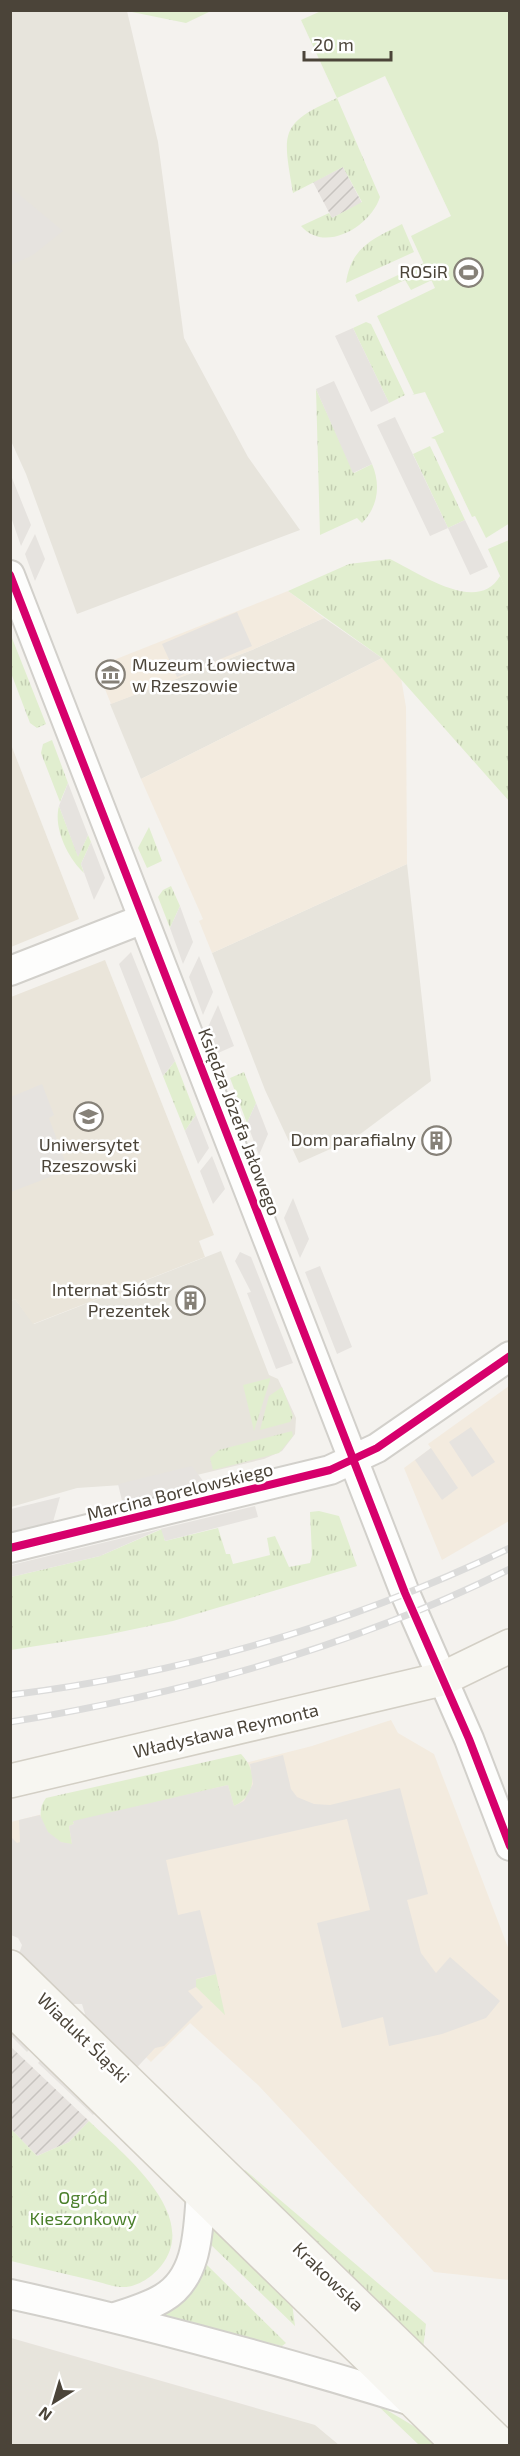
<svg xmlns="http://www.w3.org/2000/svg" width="520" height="2456" font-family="'Exo 2',sans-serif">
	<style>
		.residential { fill: #e7e4dc }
		.commercial { fill: #f3ebdf }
		.industrial { fill: url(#industrial-furrows) }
		.education { fill: #eae5da }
		.grass { fill: url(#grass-tufts) }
		.garden { fill: #e1eecf }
		.parking { fill: #e6e3df }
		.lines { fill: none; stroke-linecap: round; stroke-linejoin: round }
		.street-casing { stroke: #d2d0cb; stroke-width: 32 }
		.secondary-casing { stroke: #d3cfc5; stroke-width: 36 }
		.street { stroke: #fdfdfc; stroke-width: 28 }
		.secondary { stroke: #f7f6f1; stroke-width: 33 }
		.rail-casing { stroke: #dbdbda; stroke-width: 7 }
		.rail { stroke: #fff; stroke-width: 4.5; stroke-dasharray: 14; stroke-linecap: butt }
		.cycleway-casing { stroke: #fff; stroke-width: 11 }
		.cycleway { stroke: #d6006c; stroke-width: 8 }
		.labels { text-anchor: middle; stroke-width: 5; stroke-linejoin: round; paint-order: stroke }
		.poi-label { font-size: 18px; fill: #4b4439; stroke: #fff; text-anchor: end }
		.street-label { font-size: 18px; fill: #4b4439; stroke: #fff }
		.park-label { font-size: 18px; fill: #4a7f2a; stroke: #fff }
	</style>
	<defs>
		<pattern id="industrial-furrows" width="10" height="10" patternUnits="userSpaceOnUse" patternTransform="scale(1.5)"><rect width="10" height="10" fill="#e6e2de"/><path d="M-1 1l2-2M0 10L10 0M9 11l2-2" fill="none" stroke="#c7c3bf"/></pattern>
		<pattern id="grass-tufts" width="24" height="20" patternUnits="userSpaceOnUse" patternTransform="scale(1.5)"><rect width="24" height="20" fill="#e1eecf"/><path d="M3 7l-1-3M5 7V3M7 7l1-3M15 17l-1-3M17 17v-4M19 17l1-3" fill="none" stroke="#c3cdb2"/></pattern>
	</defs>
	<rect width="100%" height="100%" fill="#f4f2ee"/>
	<path class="residential" d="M 11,11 L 127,11 L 158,142 L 184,338 L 248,457 L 300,530 L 77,614 L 26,474 L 11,441 Z
		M 324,618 L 382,658 L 141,779 L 110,704 L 252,650 Z
		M 407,864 L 431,1081 L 355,1138 L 299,1163 L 265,1090 L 212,953 Z
		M 221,1251 L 269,1375 L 278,1379 L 296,1418 L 295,1434 L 282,1451 L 264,1459 L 167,1482 L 77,1488 L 11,1507 L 11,1301 L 15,1299 L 34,1324 Z
		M 11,2338 L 315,2425 L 339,2445 L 11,2445 Z"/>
	<path class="commercial" d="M 288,591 L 324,618 L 252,650 L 111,704 L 96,667 Z
		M 382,658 L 401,678 L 406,707 L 407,864 L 212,953 L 199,921 L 203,919 L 141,779 Z
		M 509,1386 L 509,1521 L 442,1560 L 404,1468 L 431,1448 L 428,1444 Z
		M 391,1720 L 398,1733 L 434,1754 L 509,1950 L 509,2280 L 434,2272 L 258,2085 L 190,2023 L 151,2062 L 11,1927 L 11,1822 L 312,1746 Z"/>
	<path class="industrial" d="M 343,167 L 362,203 L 332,218 L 313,182 Z
		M 10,2046 L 89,2121 L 69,2142 L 37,2156 L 11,2129 Z"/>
	<path class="education" d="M 10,742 L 79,919 L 11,947 L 10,947 Z
		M 105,960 L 214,1235 L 199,1241 L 205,1257 L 33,1324 L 15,1299 L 11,1301 L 11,997 Z"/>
	<path class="grass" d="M 127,11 L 127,10 L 211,11 L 186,23 Z
		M 337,98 L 380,197 C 371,226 325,254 301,226 L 329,213 L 332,218 L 362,202 L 343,167 L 293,193 C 283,133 278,124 337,98 Z
		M 402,224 L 414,252 L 346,283 C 351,247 373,239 402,224 Z
		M 424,263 L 432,280 L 411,290 L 405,280 L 358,302 L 355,295 Z
		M 366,322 L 371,324 L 405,395 L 389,403 L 353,328 Z
		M 316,389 L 354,473 L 372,464 C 381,485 378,507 362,523 L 357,518 L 320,535 Z
		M 430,446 L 465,520 L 448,528 L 413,454 Z
		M 390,559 C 419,573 478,615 500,576 L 510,596 L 509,801 L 382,658 L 288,591 L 349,564 Z
		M 10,633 L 46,724 L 37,728 L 30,723 L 11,673 Z
		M 52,740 L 68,783 L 60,802 L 41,753 L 43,744 Z
		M 59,806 L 78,856 L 88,835 L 91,842 L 81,864 L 84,873 C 68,858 53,828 59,806 Z
		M 149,827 L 162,861 L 147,868 L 138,848 Z
		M 171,886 L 180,906 L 170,928 L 158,897 L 163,890 Z
		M 175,1061 L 196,1115 L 185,1131 L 163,1076 Z
		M 244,1072 L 256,1103 L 247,1123 L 230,1078 Z
		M 270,1378 L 270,1380 L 254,1431 L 243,1385 Z
		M 282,1387 L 293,1416 L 290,1422 L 260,1430 L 269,1396 Z
		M 292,1431 L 293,1436 L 279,1453 L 213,1470 L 210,1458 L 219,1450 Z
		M 319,1511 L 339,1516 L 357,1566 L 173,1621 L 106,1635 L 11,1650 L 11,1577 L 100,1556 L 162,1529 L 165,1541 L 218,1528 L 226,1554 L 230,1554 L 233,1564 L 270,1555 L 267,1538 L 275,1536 L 289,1567 L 310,1563 L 312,1555 L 310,1512 Z
		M 241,1754 C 258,1771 256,1796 234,1806 L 228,1785 L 73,1822 L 74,1824 L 69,1826 L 72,1844 C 50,1845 31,1817 46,1798 Z
		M 216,1974 L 225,2015 L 196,1987 L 194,1980 Z
		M 89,2121 C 122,2153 202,2215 161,2266 C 153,2276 137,2288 122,2287 C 112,2287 101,2282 91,2280 C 64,2274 37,2267 11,2261 L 11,2129 L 37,2156 L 69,2142 Z
		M 245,2170 L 426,2324 L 423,2349 L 242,2174 Z
		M 211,2225 L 292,2303 L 295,2326 L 209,2243 Z
		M 207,2265 L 286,2343 L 282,2346 L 161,2317 L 189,2296 Z
		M 375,2403 L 422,2431 L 439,2445 L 419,2445 Z"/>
	<path class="garden" d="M 321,11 L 509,11 L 510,523 L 486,538 L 475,516 L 472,517 L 435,439 L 431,438 L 444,432 L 425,392 L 412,395 L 414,394 L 377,316 L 435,288 L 411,236 L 451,216 L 385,76 L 337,98 L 301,20 Z
		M 509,540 L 509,596 L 488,549 Z"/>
	<path class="parking" d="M 10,187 L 63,231 L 33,255 L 11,265 Z
		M 353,328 L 389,403 L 371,412 L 335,336 Z
		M 334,381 L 372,464 L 353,473 L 316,389 Z
		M 395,417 L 448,528 L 465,520 L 488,567 L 470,575 L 448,528 L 430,536 L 377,425 Z
		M 12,478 L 31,525 L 21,546 L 11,517 Z
		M 35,534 L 45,559 L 35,581 L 25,554 Z
		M 237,612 L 252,646 L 177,677 L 162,644 Z
		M 68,783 L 88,835 L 78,857 L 59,806 Z
		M 91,842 L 105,878 L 94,900 L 81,864 Z
		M 180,906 L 193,942 L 183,964 L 170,928 Z
		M 131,952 L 175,1061 L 163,1076 L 119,964 Z
		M 199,956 L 213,992 L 203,1015 L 189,977 Z
		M 218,1005 L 234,1046 L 218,1053 L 208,1027 Z
		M 42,1084 L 54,1115 L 49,1118 L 68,1170 L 11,1192 L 11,1097 Z
		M 256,1103 L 268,1134 L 259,1155 L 247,1123 Z
		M 196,1115 L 209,1148 L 198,1164 L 185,1131 Z
		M 212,1156 L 225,1189 L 213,1204 L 200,1171 Z
		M 293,1198 L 309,1239 L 300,1258 L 284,1218 Z
		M 240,1252 L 251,1257 L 293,1363 L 276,1369 L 247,1293 L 251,1292 L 235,1261 Z
		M 320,1266 L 352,1347 L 337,1354 L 305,1272 Z
		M 471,1427 L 495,1462 L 472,1477 L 449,1442 Z
		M 431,1448 L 458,1488 L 442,1500 L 415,1460 Z
		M 192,1466 L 206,1485 L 123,1505 L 118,1484 Z
		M 60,1497 L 53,1522 L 11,1532 L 11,1509 Z
		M 255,1506 L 258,1517 L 165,1541 L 161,1529 L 100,1556 L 11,1577 L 11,1565 Z
		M 283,1755 L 291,1789 L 297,1797 L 314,1804 L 330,1805 L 400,1788 L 428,1894 L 407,1900 L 421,1953 L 436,1973 L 450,1957 L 500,2001 L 486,2018 L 442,2034 L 389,2046 L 383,2017 L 342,2028 L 317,1923 L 370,1910 L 347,1819 L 166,1860 L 178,1915 L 200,1910 L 216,1974 L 196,1979 L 196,1987 L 188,1991 L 203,2007 L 164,2046 L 155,2048 L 93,2115 L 38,2063 L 85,2014 L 82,2004 L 71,2004 L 27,2052 L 11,2036 L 11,1963 L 19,1954 L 22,1945 L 18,1938 L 11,1935 L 10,1836 L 17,1843 L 20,1842 L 19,1820 L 40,1815 L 48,1832 L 61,1842 L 72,1844 L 69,1826 L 74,1824 L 73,1821 L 228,1785 L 234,1806 L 244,1801 L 253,1784 L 250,1764 Z"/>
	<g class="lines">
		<defs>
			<path id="street" d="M 10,575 L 405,1593 L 469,1739 L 510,1846
				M 10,971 L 143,919
				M 10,1548 L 330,1470 L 377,1448 L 510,1356
				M 10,2294 C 147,2324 282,2361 415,2402
				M 115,2317 C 131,2312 148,2307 163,2298 C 199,2277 198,2229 201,2193"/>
			<path id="secondary" d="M 10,1781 L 442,1679 L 510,1646
				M 10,1967 L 502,2446
				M 10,2007 L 460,2446"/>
		</defs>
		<use href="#street" class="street-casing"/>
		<use href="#secondary" class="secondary-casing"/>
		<use href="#street" class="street"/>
		<use href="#secondary" class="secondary"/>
		<defs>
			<path id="rail" d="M 10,1695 C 183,1674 353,1623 510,1548
				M 10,1722 C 182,1694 353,1647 510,1569"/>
		</defs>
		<use href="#rail" class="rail-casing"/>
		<use href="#rail" class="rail"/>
		<defs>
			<path id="cycleway" d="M 10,575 L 405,1593 L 469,1739 L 510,1846
				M 10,1548 L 330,1470 L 377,1448 L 510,1356"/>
		</defs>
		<use href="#cycleway" class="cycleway-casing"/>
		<use href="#cycleway" class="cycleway"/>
	</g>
	<defs>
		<symbol id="stadium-ring" viewBox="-11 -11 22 22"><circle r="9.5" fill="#fff" stroke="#868178" stroke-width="1.5"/><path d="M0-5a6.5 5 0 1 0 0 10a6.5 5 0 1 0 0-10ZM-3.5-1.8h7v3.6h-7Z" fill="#868178"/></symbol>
		<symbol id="museum-ring" viewBox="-11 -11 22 22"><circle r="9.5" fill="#fff" stroke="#868178" stroke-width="1.5"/><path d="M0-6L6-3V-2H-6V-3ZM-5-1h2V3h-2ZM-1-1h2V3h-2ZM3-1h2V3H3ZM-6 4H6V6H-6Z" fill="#868178"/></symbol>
		<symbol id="university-ring" viewBox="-11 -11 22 22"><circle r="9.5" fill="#fff" stroke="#868178" stroke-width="1.5"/><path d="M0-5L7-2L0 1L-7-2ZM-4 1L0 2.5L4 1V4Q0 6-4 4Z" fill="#868178"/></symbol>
		<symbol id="building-ring" viewBox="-11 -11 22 22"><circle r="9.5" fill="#fff" stroke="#868178" stroke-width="1.5"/><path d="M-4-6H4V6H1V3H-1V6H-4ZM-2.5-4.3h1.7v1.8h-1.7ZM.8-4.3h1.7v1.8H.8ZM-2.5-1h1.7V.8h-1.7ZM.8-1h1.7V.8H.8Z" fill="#868178"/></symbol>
	</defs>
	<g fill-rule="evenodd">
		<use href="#stadium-ring" x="452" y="256" width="33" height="33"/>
		<use href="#museum-ring" x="94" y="658" width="33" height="33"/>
		<use href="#university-ring" x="72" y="1100" width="33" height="33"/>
		<use href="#building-ring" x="420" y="1124" width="33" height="33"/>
		<use href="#building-ring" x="174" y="1284" width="33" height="33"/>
	</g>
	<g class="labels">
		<g class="poi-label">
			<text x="448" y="278">ROSiR</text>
			<text x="132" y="671" text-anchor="start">Muzeum Łowiectwa<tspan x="132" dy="21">w Rzeszowie</tspan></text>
			<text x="416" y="1146">Dom parafialny</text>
			<text x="89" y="1151" text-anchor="middle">Uniwersytet<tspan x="89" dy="21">Rzeszowski</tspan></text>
			<text x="170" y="1296">Internat Sióstr<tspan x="170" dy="21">Prezentek</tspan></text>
		</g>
		<g class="street-label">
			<text transform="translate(239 1122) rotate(69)" y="6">Księdza Józefa Jałowego</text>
			<text transform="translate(180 1492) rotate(-14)" y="6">Marcina Borelowskiego</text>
			<text transform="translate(226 1731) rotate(-13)" y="6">Władysława Reymonta</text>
			<text transform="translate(83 2038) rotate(44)" y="6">Wiadukt Śląski</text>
			<text transform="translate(328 2277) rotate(44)" y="6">Krakowska</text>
		</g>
		<g class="park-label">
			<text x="83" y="2204">Ogród<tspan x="83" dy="21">Kieszonkowy</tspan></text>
		</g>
	</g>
	<rect width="520" height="2456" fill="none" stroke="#4b4439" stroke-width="24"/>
	<g transform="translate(54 2402) rotate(217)" stroke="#ffffff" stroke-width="4.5" paint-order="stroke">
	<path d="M0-4.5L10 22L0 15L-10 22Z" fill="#4b4439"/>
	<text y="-9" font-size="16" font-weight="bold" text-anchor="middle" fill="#4b4439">N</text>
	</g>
	<path d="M304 51v9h87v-9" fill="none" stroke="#4b4439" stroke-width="3"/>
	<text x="313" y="51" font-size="18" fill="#4b4439" stroke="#ffffff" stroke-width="4.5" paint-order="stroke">20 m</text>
</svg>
